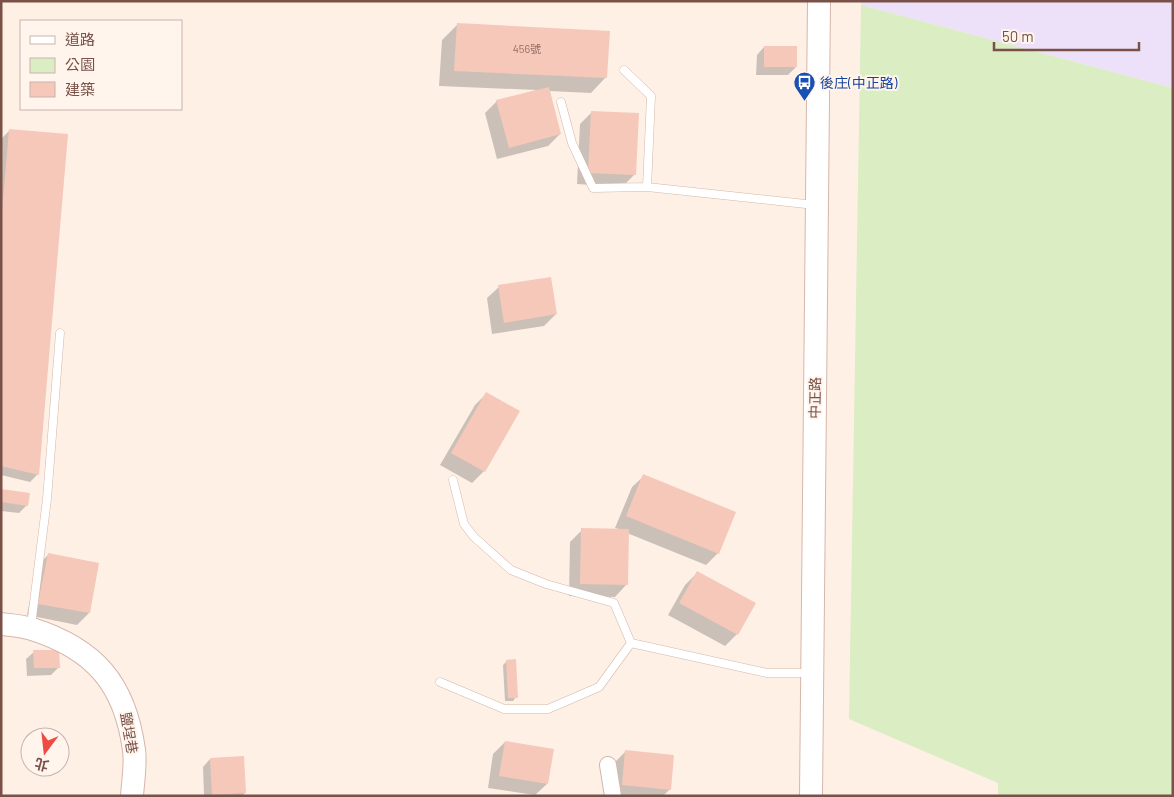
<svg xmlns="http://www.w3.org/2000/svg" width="1174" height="797" font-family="Barlow,'Noto Sans TC',sans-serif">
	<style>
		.education { fill: #ede1fa }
		.green { fill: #dbedc2 }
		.shadow { fill: #0003 }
		.building { fill: #f5c8ba }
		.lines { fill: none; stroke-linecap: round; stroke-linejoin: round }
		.lane-casing { stroke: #d3b7ac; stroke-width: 9 }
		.street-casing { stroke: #d3b7ac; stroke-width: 18 }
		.secondary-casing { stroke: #d6b6aa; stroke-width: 24 }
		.lane { stroke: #fff; stroke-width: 8 }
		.street { stroke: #fff; stroke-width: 16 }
		.secondary { stroke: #fff; stroke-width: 22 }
		.labels { text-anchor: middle; stroke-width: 4; stroke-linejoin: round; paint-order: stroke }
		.number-label { font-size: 11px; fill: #986f64 }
		.transit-label { font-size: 14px; fill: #164399; stroke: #fff5ed; text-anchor: start }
		.street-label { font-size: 14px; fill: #795148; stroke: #fff5ed }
	</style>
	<rect width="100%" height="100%" fill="#fef0e5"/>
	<path class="education" d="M 861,1 L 1173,1 L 1173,88 L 861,5 Z"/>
	<path class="green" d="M 861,5 L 1173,88 L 1173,796 L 998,796 L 998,783 L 849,719 Z"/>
	<path class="shadow" d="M 457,25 L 606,77 L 591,93 L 549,91 L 560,134 L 548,146 L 497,159 L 485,113 L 497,101 L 537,90 L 439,86 L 442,40 Z
		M 764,47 L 796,67 L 788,75 L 756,75 L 757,55 Z
		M 592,112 L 634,175 L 622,187 L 577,184 L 580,124 Z
		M 10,130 L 38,474 L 30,482 L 1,475 L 1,139 Z
		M 499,287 L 556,314 L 544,326 L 492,334 L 487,298 Z
		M 487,393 L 484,471 L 472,483 L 440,465 L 475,405 Z
		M 644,476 L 718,553 L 706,565 L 627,533 L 626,585 L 615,597 L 569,596 L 570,542 L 582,530 L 622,530 L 615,528 L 632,487 Z
		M 1,491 L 27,505 L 19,513 L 1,511 Z
		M 49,554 L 89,613 L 77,625 L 27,615 L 37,566 Z
		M 697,573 L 737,634 L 725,646 L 668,615 L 685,585 Z
		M 34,652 L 59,667 L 51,675 L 27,676 L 26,659 Z
		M 507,661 L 516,697 L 513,701 L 505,701 L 503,665 Z
		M 505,742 L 547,784 L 535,795 L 488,788 L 493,754 Z
		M 626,751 L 670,789 L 663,796 L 611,796 L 614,763 Z
		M 210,759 L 245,793 L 242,796 L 204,796 L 203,767 Z"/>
	<path class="building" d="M 457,23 L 610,31 L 607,78 L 454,71 Z
		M 764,46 L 797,46 L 797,67 L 764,67 Z
		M 549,87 L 561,134 L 509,148 L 496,100 Z
		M 591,111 L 639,113 L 636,175 L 588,173 Z
		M 9,129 L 68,134 L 39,475 L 1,466 L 1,224 Z
		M 551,277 L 557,314 L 504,323 L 498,285 Z
		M 486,392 L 520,411 L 485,472 L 451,453 Z
		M 643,474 L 736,512 L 719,554 L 626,516 Z
		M 1,489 L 30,493 L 28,506 L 1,502 Z
		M 581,528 L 629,529 L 628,585 L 580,584 Z
		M 48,553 L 99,563 L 90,613 L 38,604 Z
		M 697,571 L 756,603 L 738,635 L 679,603 Z
		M 33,650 L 59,650 L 60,668 L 34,668 Z
		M 516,659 L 518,698 L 508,698 L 506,660 Z
		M 505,741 L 554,749 L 548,784 L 499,776 Z
		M 625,750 L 674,755 L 671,790 L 622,785 Z
		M 244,756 L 246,793 L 212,795 L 210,758 Z"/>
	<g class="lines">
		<defs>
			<path id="lane" d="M 624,70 L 651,96 L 647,187 L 815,205
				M 561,102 L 572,143 L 593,188 L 647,187
				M 453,480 L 464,524 L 474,537 L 511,570 L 546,584 L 614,603 L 631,643 L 767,673 L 811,673
				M 31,626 L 47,499 L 60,333
				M 440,682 L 504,709 L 548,709 L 599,687 L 631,643"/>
			<path id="street" d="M 608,765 L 613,796"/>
			<path id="secondary" d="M 1,624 C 11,625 22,626 32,629 C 95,649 125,684 134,750 C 136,764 133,781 132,796
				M 811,796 L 819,1"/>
		</defs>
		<use href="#lane" class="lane-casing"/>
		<use href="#street" class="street-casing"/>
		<use href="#secondary" class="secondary-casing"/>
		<use href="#lane" class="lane"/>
		<use href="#street" class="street"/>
		<use href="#secondary" class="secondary"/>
	</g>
	<defs>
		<symbol id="bus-pin" viewBox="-11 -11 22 30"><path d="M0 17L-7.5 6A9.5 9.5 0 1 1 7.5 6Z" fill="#1a4fb4" stroke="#fff5ed"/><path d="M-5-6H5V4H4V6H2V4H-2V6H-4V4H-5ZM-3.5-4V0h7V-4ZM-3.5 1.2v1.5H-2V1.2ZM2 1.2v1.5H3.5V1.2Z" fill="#fff"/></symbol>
	</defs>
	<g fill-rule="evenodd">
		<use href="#bus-pin" x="792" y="70" width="25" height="34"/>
	</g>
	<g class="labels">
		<g class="number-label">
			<text x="527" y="53">456號</text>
		</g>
		<g class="transit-label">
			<text x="820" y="88">後庄(中正路)</text>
		</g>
		<g class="street-label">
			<text transform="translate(815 398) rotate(-89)" y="5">中正路</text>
			<text transform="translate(129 733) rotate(80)" y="5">鹽埕巷</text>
		</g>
	</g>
	<rect width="1174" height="797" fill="none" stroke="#795148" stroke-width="5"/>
	<rect x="20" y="20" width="162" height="90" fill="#fff5ed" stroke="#c9b3ab"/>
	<rect x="30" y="36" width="25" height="8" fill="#ffffff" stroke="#c9b3ab"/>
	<text x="65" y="45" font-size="15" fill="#795148">道路</text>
	<rect x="30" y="58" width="25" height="15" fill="#dbedc2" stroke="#c9b3ab"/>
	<text x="65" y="70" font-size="15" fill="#795148">公園</text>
	<rect x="30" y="82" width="25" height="15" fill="#f5c8ba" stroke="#c9b3ab"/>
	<text x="65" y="95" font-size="15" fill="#795148">建築</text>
	<g transform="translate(45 752) rotate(195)"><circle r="24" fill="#fff5ed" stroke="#c9b3ab"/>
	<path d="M0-4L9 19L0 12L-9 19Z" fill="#f04b41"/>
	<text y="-8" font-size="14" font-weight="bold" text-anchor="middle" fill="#795148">北</text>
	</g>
	<path d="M994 42v8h145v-8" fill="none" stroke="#795148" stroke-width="2.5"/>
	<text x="1002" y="42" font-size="15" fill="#795148" stroke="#fff5ed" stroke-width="4" paint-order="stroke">50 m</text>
</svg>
